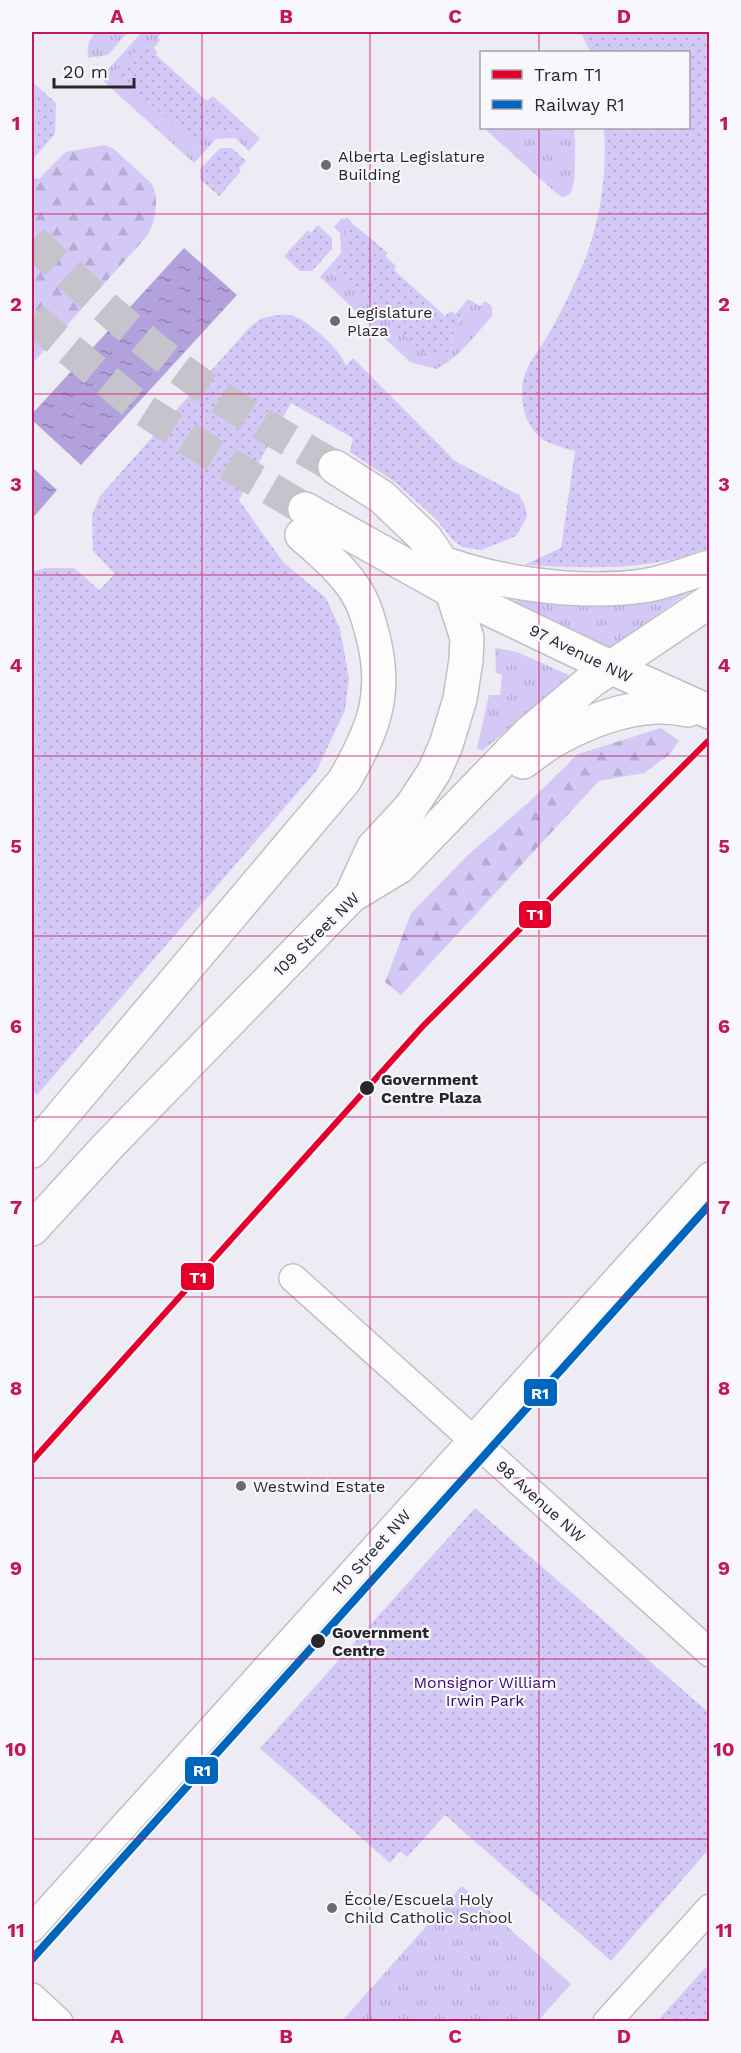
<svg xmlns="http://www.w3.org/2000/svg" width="741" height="2053" font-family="'Work Sans',sans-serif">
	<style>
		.grass { fill: url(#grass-tufts) }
		.forest { fill: url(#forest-firs) }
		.park { fill: url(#park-dots) }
		.water { fill: url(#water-ripples) }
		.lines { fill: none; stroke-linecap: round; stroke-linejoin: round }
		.major-tunnel { stroke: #c5c4cc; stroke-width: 33; stroke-dasharray: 33 16; stroke-linecap: butt }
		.minor-casing { stroke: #c0bfc5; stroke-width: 30 }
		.major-casing { stroke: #c0bfc5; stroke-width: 36 }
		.minor { stroke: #fcfcfd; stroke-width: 27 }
		.major { stroke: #fcfcfd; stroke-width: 33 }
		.rail-1-casing { stroke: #f8f7fd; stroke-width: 12 }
		.rail-1 { stroke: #0065bd; stroke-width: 8 }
		.tram-1-casing { stroke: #f8f7fd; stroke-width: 10 }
		.tram-1 { stroke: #e4002b; stroke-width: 6 }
		.grid { fill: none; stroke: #c2185b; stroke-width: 1.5; stroke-opacity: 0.55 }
		.poi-dot { fill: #6c6b71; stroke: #f8f7fd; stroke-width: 2 }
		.stop-dot { fill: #27262b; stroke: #f8f7fd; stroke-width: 2 }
		.labels { text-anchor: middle; stroke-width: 4.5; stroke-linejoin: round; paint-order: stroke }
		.poi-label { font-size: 16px; fill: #27262b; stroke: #f8f7fd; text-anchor: start }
		.street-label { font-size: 16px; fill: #27262b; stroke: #f8f7fd }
		.stop-label { font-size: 16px; font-weight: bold; fill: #27262b; stroke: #f8f7fd; text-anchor: start }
		.park-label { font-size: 16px; fill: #38076e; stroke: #f8f7fd }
		.line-badge { stroke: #f8f7fd; stroke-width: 2 }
		.badge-label { font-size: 16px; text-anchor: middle; font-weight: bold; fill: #fff }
		.neatline { fill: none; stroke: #c2185b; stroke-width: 2 }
		.grid-label { font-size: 20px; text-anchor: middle; font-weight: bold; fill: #c2185b }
	</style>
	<defs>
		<pattern id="grass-tufts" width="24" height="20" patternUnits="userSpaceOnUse" patternTransform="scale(1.5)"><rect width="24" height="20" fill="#d4c8f6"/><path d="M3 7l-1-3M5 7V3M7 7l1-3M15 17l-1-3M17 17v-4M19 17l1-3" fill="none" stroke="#b6acd3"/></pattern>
		<pattern id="forest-firs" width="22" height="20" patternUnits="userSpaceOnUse" patternTransform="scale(1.5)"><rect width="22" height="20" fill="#d4c8f6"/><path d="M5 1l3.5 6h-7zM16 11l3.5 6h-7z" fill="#b6acd3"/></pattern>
		<pattern id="park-dots" width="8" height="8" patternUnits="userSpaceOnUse" patternTransform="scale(1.5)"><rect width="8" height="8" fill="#d4c8f6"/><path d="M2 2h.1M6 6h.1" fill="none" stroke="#b6acd3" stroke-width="1.8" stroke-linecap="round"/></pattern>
		<pattern id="water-ripples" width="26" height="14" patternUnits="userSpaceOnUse" patternTransform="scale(1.5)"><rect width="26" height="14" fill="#b3a1de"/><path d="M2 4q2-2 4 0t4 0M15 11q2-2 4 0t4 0" fill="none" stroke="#9283b4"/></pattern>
	</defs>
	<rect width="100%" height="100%" fill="#edecf4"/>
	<path class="grass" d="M 96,32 L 128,32 L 108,55 L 88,58 C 87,48 88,39 96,32 Z
		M 142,32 L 163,32 L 158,37 L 160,40 L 154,48 L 138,48 L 196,145 L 209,130 L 239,131 L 245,125 L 260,138 L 249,151 L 235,138 L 216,139 L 194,163 L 100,78 Z
		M 484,128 L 574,128 C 575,140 577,182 571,192 C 568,196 567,196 562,197 L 556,193 Z
		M 347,217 L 353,224 L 346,232 L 346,256 L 333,272 L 449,351 L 452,348 L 454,331 L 462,316 L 458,311 L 468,299 L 480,306 L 485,301 L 492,306 L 492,316 C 475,335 459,358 436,369 L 410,362 L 320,277 L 341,253 L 340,233 L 334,227 L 342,218 L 344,220 Z
		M 700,584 L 615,645 L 604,649 L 511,610 L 518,595 Z
		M 495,648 L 517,652 L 569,675 L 568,680 L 482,751 L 477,748 L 489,695 L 500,695 L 502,675 L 496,673 Z
		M 462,1886 L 571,1984 L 538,2021 L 342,2021 Z"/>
	<path class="forest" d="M 105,145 L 114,149 L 151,183 C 160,195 156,223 147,236 L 32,364 L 32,182 L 35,178 L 39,179 L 66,152 Z
		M 661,728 L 679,741 L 670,754 L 644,773 L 599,781 L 401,995 L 385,982 L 411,913 L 469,854 L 530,801 L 578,754 Z"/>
	<path class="park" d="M 581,32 L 710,32 L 709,548 C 649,572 588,568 524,565 L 561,548 L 575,451 C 565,448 555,446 545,441 C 522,427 516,390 528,367 C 534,355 543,344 550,332 C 562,309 574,286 584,262 C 601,219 607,173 604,128 L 688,128 L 688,52 L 590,52 Z
		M 138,48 L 154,48 L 157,52 L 156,55 L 207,101 L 213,96 L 245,125 L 239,131 L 209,130 L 196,145 L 116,72 Z
		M 32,82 L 56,103 L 55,134 L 32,160 Z
		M 220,148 L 232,148 L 246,161 L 239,168 L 241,171 L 219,196 L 201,180 L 200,169 Z
		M 353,224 L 388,253 L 385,256 L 396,266 L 394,270 L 445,316 L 451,311 L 455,314 L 458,311 L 462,316 L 454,331 L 452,348 L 449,351 L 441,354 L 424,353 L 333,271 L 346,256 L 346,232 Z
		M 318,225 L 332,238 L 332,249 L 312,271 L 300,271 L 284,256 L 308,230 L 311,233 Z
		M 275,315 C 281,315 287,314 294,316 C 308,321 342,351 346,366 L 353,358 L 455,461 L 519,495 L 525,505 L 527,517 L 516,536 L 481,550 L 462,547 L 453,540 L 435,518 L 396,483 L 350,452 L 353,438 L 291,403 L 239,500 L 283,562 L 326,598 L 340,629 L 349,678 L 345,710 L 317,770 L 37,1095 L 32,1090 L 32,572 L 45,568 L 74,568 L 99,590 L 115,574 L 93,551 L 92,515 L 100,496 L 248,329 L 260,319 Z
		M 475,1508 L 709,1713 L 709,1849 L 611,1961 L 445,1815 L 407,1857 L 400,1851 L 390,1863 L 260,1748 Z
		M 709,1964 L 709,2021 L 657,2021 Z"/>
	<path class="water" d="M 184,248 L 237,295 L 81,465 L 32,420 L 32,414 Z
		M 32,467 L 57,490 L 32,519 Z"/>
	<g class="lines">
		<path class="major-tunnel" d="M 32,241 C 84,288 135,336 191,377 C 237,411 286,438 335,467
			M 32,318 L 136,405 L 228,464 L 305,509"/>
		<defs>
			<path id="minor" d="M 293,1278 L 710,1653
				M 32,1928 L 710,1176
				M 32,1997 L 59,2022
				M 607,2022 L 710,1908"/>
			<path id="major" d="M 335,467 L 382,497 L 426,539 L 443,564 L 467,638 L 466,660 L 460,699 L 446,745 L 434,772 L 411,807 L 373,848 L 351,896
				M 305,509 L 454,592 L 610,667 L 710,712
				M 427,557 C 491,583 575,595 643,586 C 665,583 688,573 710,567
				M 523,762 C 534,754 545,745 558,738 C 596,717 645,700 688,710
				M 32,1151 L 344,781 C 375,727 389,691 371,629 C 368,617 363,602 356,591 C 342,569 321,552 302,535
				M 32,1229 L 109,1145 L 351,896 L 399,867 L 528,734 L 591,681 L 710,601"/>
		</defs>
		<use href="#minor" class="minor-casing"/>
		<use href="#major" class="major-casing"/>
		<use href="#minor" class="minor"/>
		<use href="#major" class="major"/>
		<defs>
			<path id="rail-1" d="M 32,1959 L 710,1204"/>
		</defs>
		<use href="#rail-1" class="rail-1-casing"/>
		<use href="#rail-1" class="rail-1"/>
		<defs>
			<path id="tram-1" d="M 32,1461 L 423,1026 L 710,739"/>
		</defs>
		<use href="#tram-1" class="tram-1-casing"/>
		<use href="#tram-1" class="tram-1"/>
	</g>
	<path class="grid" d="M 202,32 L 202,2022M 370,32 L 370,2022M 539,32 L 539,52M 539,128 L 539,2022M 32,214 L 710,214M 32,394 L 710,394M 32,575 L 710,575M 32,756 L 710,756M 32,936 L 710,936M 32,1117 L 710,1117M 32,1297 L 710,1297M 32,1478 L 710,1478M 32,1659 L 710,1659M 32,1839 L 710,1839"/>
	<g class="poi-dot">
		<circle cx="326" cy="165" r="6"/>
		<circle cx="335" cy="321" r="6"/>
		<circle cx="241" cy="1486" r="6"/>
		<circle cx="332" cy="1908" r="6"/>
	</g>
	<g class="stop-dot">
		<circle cx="367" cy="1088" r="8"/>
		<circle cx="318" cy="1641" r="8"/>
	</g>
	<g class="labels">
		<g class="poi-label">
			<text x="338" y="162">Alberta Legislature<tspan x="338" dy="18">Building</tspan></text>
			<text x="347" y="318">Legislature<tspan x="347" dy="18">Plaza</tspan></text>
			<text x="253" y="1492">Westwind Estate</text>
			<text x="344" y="1905">École/Escuela Holy<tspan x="344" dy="18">Child Catholic School</tspan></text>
		</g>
		<g class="street-label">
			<text transform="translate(581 653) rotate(26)" y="6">97 Avenue NW</text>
			<text transform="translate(316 934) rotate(-44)" y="6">109 Street NW</text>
			<text transform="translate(541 1501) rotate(42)" y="6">98 Avenue NW</text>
			<text transform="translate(371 1552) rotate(-48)" y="6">110 Street NW</text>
		</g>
		<g class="stop-label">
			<text x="381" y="1085">Government<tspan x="381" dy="18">Centre Plaza</tspan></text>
			<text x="332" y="1638">Government<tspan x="332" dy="18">Centre</tspan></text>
		</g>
		<g class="park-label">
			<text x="485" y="1688">Monsignor William<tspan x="485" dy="18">Irwin Park</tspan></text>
		</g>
	</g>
	<g class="line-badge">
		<rect x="518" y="900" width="34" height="29" rx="6" fill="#e4002b"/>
		<rect x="180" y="1262" width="35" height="29" rx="6" fill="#e4002b"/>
		<rect x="523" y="1378" width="35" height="29" rx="6" fill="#0065bd"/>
		<rect x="184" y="1756" width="35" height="29" rx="6" fill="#0065bd"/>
	</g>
	<g class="badge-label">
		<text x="535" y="920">T1</text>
		<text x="198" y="1283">T1</text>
		<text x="540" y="1399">R1</text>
		<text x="202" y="1776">R1</text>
	</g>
	<rect width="741" height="2053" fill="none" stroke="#f8f7fd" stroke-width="66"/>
	<rect x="480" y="51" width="210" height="78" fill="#f8f7fd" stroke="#a4a3a9" stroke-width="1.5"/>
	<rect x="492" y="70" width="30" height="9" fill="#e4002b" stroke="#a4a3a9" stroke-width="1.5"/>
	<text x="534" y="81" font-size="18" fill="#27262b">Tram T1</text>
	<rect x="492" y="100" width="30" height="9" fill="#0065bd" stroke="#a4a3a9" stroke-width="1.5"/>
	<text x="534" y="111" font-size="18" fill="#27262b">Railway R1</text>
	<path d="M54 78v9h80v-9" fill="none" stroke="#27262b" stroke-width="3"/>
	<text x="63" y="78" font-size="18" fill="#27262b" stroke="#f8f7fd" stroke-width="4.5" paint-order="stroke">20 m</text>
	<rect x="33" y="33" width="675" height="1987" class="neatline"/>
	<g class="grid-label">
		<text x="117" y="23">A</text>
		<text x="286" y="23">B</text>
		<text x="455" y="23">C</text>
		<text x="624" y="23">D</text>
		<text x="16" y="130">1</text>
		<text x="724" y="130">1</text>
		<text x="16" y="311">2</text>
		<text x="724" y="311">2</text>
		<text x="16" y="491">3</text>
		<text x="724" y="491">3</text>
		<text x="16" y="672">4</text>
		<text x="724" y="672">4</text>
		<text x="16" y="853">5</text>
		<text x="724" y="853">5</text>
		<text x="16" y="1033">6</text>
		<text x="724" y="1033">6</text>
		<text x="16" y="1214">7</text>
		<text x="724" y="1214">7</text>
		<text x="16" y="1395">8</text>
		<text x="724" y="1395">8</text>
		<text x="16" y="1575">9</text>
		<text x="724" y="1575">9</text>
		<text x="16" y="1756">10</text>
		<text x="724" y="1756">10</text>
		<text x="16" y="1937">11</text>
		<text x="724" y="1937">11</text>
		<text x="117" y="2043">A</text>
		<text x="286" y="2043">B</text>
		<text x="455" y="2043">C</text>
		<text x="624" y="2043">D</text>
	</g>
</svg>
